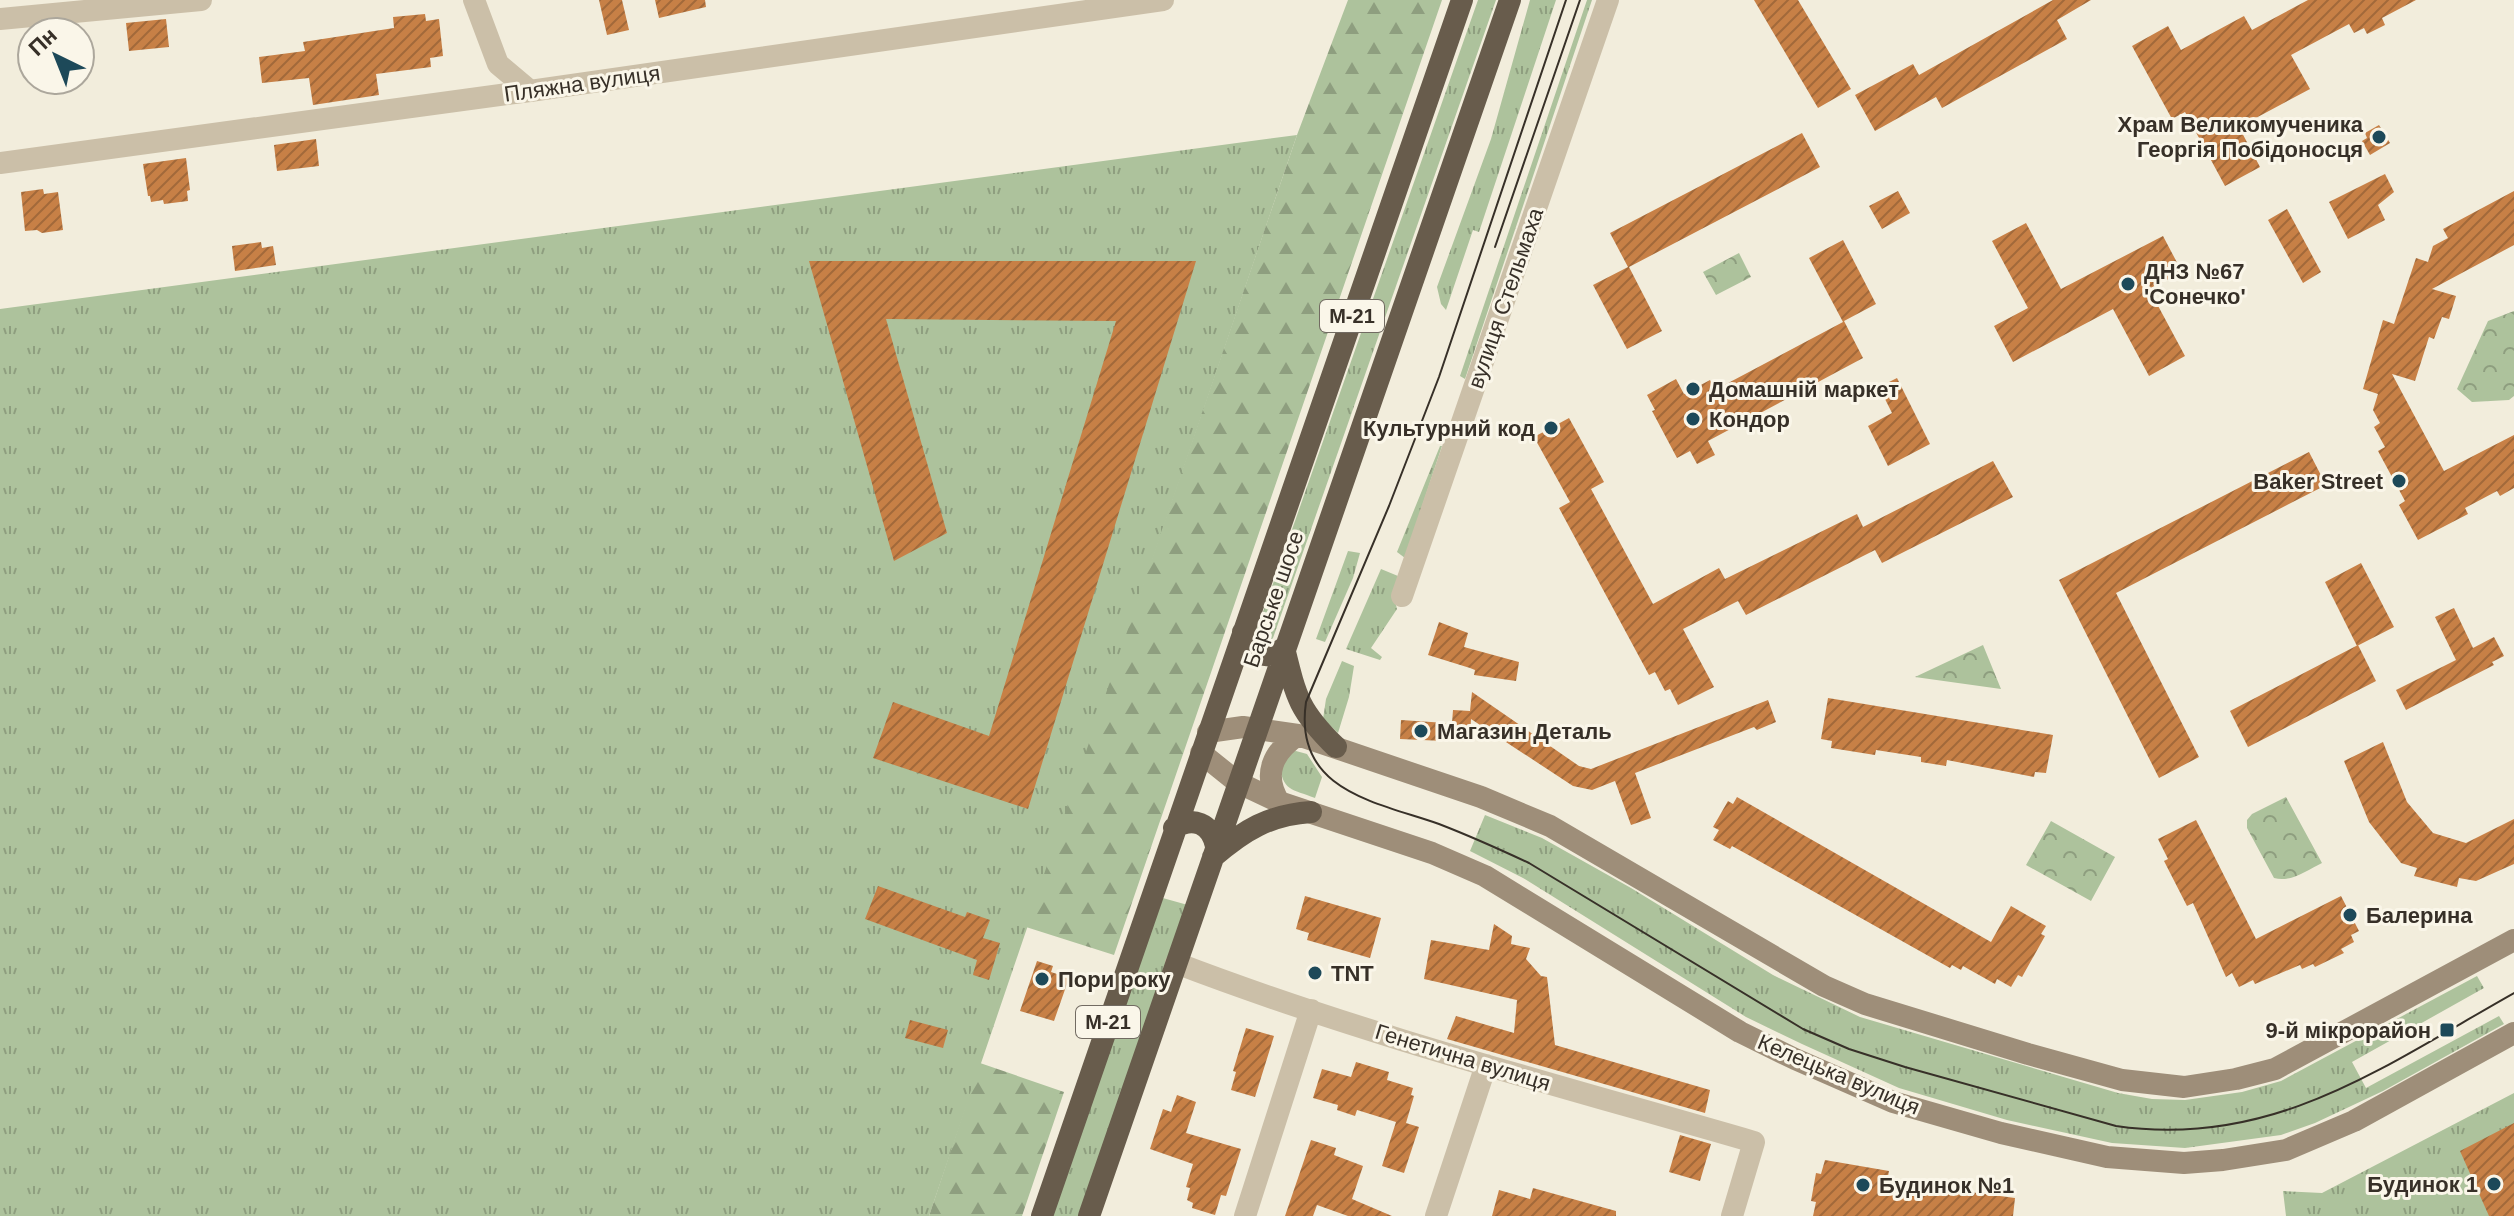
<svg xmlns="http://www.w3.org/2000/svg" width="2514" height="1216" font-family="Arial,sans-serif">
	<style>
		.grass { fill: url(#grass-tufts) }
		.forest { fill: url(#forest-firs) }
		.park { fill: url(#park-crowns) }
		.building { fill: url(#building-hatch) }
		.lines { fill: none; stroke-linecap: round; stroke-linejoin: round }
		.minor { stroke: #cbbfa8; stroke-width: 22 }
		.secondary { stroke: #9e8e79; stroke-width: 22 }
		.trunk { stroke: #685c4c; stroke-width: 22 }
		.tram { stroke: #373028; stroke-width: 2 }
		.poi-dot { fill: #1d4959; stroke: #faf6e9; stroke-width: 3 }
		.labels { text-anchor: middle; stroke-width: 6; stroke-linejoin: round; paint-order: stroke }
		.shield { fill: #faf6e9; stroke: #726b62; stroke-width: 2 }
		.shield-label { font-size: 20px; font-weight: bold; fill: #373028 }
		.street-label { font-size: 22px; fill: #373028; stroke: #faf6e9 }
		.poi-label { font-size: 22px; font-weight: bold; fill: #373028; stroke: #faf6e9; text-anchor: start }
	</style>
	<defs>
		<pattern id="grass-tufts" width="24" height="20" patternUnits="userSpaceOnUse" patternTransform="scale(2)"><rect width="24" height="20" fill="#adc29c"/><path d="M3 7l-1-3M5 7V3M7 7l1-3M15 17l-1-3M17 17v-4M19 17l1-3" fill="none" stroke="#8e9e7f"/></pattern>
		<pattern id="forest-firs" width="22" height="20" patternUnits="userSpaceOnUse" patternTransform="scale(2)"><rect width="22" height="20" fill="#adc29c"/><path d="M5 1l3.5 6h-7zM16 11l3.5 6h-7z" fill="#8e9e7f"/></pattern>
		<pattern id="park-crowns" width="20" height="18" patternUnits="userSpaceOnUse" patternTransform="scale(2)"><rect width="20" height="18" fill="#adc29c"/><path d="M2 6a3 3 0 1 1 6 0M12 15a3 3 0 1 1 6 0" fill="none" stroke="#8e9e7f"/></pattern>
		<pattern id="building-hatch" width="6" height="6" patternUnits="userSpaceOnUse" patternTransform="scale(2)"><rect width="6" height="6" fill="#c78046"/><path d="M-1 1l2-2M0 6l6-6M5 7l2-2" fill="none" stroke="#a2693a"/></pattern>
	</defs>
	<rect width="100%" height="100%" fill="#f2eddc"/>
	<path class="grass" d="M 1478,0 L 1496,0 L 1273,638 L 1268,643 L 1259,642 L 1256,632 Z
		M 1530,0 L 1556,0 L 1479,232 L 1473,230 L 1446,310 L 1441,304 L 1437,287 L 1491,139 Z
		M 1587,0 L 1592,0 L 1465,379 L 1460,376 Z
		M 1297,135 L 929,1216 L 0,1216 L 0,309 Z
		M 1440,446 L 1442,446 L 1405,558 L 1397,552 Z
		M 1348,551 L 1360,553 L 1353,578 L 1325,642 L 1316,639 Z
		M 1381,569 L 1398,576 L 1393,593 L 1397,609 L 1371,648 L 1382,657 L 1380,660 L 1346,649 Z
		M 1342,661 L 1354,666 L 1349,697 L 1338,733 L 1323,719 L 1326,699 Z
		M 1296,751 L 1307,754 L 1322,777 L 1315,798 C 1292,789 1282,791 1280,764 L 1290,752 Z
		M 1485,815 L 1542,838 L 1631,888 L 1773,975 L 1860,1017 L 2118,1093 L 2152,1099 L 2185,1100 L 2242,1092 L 2281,1081 L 2477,976 L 2484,988 L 2352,1062 L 2366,1088 L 2499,1016 L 2504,1024 L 2383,1091 L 2315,1123 L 2281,1135 L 2185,1148 L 2112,1143 L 2007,1120 L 1899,1088 L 1802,1044 L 1746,1017 L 1523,878 L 1470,851 Z
		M 1152,895 L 1195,907 L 1089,1216 L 1042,1216 Z
		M 2514,1093 L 2514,1216 L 2286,1216 L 2283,1191 L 2322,1193 Z"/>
	<path class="forest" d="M 1348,0 L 1442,0 L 1114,955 L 1026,927 L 1297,135 Z
		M 980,1063 L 1064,1092 L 1022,1216 L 929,1216 Z"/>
	<path class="park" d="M 1739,253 L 1751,277 L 1716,295 L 1703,272 Z
		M 2514,311 L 2514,396 L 2509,400 L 2472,402 L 2457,389 L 2488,321 Z
		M 1983,645 L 2001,689 L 1915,677 Z
		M 2286,797 L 2322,863 C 2307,870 2291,883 2274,878 L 2247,828 L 2247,820 L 2252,814 Z
		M 2051,821 L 2115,857 L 2091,901 L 2026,865 Z"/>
	<path class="building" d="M 599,0 L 622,0 L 629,30 L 607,35 Z
		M 655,0 L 705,0 L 706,7 L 659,18 Z
		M 1754,0 L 1798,0 L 1851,89 L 1818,108 Z
		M 2053,0 L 2091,0 L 2057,20 L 2067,39 L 1942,108 L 1936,97 L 1875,131 L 1855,95 L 1913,64 L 1919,75 Z
		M 2308,0 L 2416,0 L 2382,18 L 2385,25 L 2367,34 L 2364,28 L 2354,33 L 2349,24 L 2291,55 L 2310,89 L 2239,127 L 2260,167 L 2225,186 L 2185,112 L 2172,119 L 2132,46 L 2168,26 L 2181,50 L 2244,16 L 2252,30 Z
		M 425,14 L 426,21 L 439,19 L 443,56 L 430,58 L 431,67 L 376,74 L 379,95 L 313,105 L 309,78 L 262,83 L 259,57 L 305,51 L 303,42 L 394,28 L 393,17 Z
		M 166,19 L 169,47 L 129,51 L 126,23 Z
		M 2379,125 L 2390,143 L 2370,155 L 2362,141 L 2367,138 L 2365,133 Z
		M 1802,133 L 1820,167 L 1629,267 L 1662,331 L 1627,349 L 1593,285 L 1628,267 L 1610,233 Z
		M 316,139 L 319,166 L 277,171 L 274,145 Z
		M 186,158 L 190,190 L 187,191 L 188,201 L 164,204 L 163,200 L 151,202 L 150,196 L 148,196 L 143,164 Z
		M 2385,174 L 2394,192 L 2378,205 L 2385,220 L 2348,239 L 2329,202 Z
		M 43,189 L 44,194 L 58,192 L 63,230 L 42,233 L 37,230 L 25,231 L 21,192 Z
		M 1898,191 L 1910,213 L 1882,229 L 1869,206 Z
		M 2514,191 L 2514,245 L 2432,289 L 2456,296 L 2449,319 L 2442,317 L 2434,339 L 2429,337 L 2415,381 L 2392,374 L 2444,471 L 2514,435 L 2514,488 L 2500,496 L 2497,491 L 2465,508 L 2468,514 L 2418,540 L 2399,505 L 2405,501 L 2378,451 L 2385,447 L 2374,427 L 2380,423 L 2373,410 L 2378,394 L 2363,389 L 2383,320 L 2394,324 L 2416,258 L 2428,262 L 2433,246 L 2448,238 L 2443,229 Z
		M 2287,209 L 2321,272 L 2303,283 L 2268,220 Z
		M 2026,223 L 2061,289 L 2163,236 L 2182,272 L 2149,289 L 2185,356 L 2149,376 L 2113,309 L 2013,362 L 1994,326 L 2028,308 L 1992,241 Z
		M 1843,240 L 1876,304 L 1844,321 L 1863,358 L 1708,441 L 1715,455 L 1697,464 L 1690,451 L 1677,458 L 1652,411 L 1655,410 L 1647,395 L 1676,379 L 1684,394 L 1710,380 L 1715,390 L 1843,322 L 1809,258 Z
		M 261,242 L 262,248 L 273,246 L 276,265 L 235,271 L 232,246 Z
		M 809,261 L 1196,261 L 1028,809 L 873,758 L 893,702 L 989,736 L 1116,321 L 886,319 L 947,533 L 894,561 Z
		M 1897,378 L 1930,444 L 1888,466 L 1868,426 L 1892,413 L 1879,387 Z
		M 1569,418 L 1604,482 L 1591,489 L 1653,604 L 1719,568 L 1725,579 L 1857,514 L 1863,527 L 1993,461 L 2013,497 L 1882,563 L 1875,550 L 1746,615 L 1738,601 L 1683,629 L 1714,687 L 1678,705 L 1670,689 L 1665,691 L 1655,672 L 1649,675 L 1559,508 L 1570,502 L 1534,437 Z
		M 2309,452 L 2326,485 L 2116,593 L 2199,757 L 2159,778 L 2059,580 Z
		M 2361,563 L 2394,627 L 2357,646 L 2325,582 Z
		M 2454,608 L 2473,648 L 2494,637 L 2504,656 L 2492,662 L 2494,665 L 2406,710 L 2396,690 L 2456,660 L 2435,617 Z
		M 1439,622 L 1468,633 L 1464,647 L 1519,662 L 1516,681 L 1474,675 L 1475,670 L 1470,668 L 1428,655 Z
		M 2358,645 L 2376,681 L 2248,747 L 2230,711 Z
		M 1472,692 L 1579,766 L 1591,769 L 1768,700 L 1776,722 L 1757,730 L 1754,727 L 1635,773 L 1651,818 L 1631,825 L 1615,781 L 1592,790 L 1573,786 L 1471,719 L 1470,737 L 1451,736 L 1453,710 L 1470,711 Z
		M 1828,698 L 2053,735 L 2046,773 L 2035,772 L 2034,777 L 1947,760 L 1946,766 L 1921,762 L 1921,757 L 1876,750 L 1875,755 L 1831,748 L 1832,741 L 1821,739 Z
		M 1401,720 L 1446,723 L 1444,741 L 1400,739 Z
		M 2383,742 L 2407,802 L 2433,833 L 2466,843 L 2514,819 L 2514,864 L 2476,881 L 2459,878 L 2457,887 L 2414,876 L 2417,868 L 2401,863 L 2369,822 L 2344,761 Z
		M 1737,797 L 1991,942 L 2011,906 L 2046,926 L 2041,934 L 2045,936 L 2022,977 L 2018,975 L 2011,987 L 1997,979 L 1995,984 L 1963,966 L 1961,970 L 1952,965 L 1950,968 L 1752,857 L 1732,846 L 1730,849 L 1713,840 L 1719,830 L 1713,827 L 1728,801 L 1733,804 Z
		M 2196,820 L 2256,939 L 2341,896 L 2359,931 L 2351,935 L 2354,942 L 2341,949 L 2344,953 L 2315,967 L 2313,964 L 2302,969 L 2300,965 L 2255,984 L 2253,980 L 2239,987 L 2232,973 L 2226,977 L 2193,903 L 2187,906 L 2164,861 L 2168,859 L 2158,839 Z
		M 878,886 L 965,917 L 967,912 L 990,920 L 983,938 L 1000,943 L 989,980 L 973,975 L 977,960 L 865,919 Z
		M 1305,896 L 1381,918 L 1370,958 L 1307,940 L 1309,933 L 1296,929 Z
		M 1494,924 L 1512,936 L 1511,944 L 1530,948 L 1526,959 L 1541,976 L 1547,977 L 1555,1045 L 1710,1090 L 1705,1113 L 1447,1039 L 1456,1016 L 1514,1033 L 1517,1000 L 1424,979 L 1431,940 L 1489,950 Z
		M 1037,961 L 1053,966 L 1051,972 L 1069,978 L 1054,1021 L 1020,1011 Z
		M 910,1020 L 948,1030 L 943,1048 L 905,1038 Z
		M 1246,1028 L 1274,1036 L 1255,1097 L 1231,1090 L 1236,1072 L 1233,1071 Z
		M 1356,1062 L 1389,1072 L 1387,1080 L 1413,1088 L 1411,1095 L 1414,1096 L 1406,1123 L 1419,1127 L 1404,1173 L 1382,1166 L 1396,1122 L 1357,1110 L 1355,1116 L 1337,1110 L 1338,1105 L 1313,1098 L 1322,1069 L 1351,1077 Z
		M 1177,1095 L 1196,1102 L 1186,1133 L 1241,1149 L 1226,1196 L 1221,1195 L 1215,1215 L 1192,1208 L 1193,1203 L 1187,1200 L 1190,1188 L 1186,1187 L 1193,1164 L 1150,1149 L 1163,1109 L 1171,1112 Z
		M 2514,1123 L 2514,1216 L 2489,1216 L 2460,1151 Z
		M 1680,1135 L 1711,1144 L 1700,1181 L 1669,1172 Z
		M 1311,1140 L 1336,1148 L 1334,1155 L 1363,1166 L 1352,1199 L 1392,1216 L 1348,1216 L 1317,1205 L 1313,1216 L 1285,1216 Z
		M 1825,1160 L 1889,1171 L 1887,1181 L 2015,1198 L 2013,1216 L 1813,1216 L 1816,1202 L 1811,1201 L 1816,1173 L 1821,1174 Z
		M 1533,1188 L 1616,1211 L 1616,1216 L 1492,1216 L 1499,1190 L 1530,1199 Z"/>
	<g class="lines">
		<path class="minor" d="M 474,0 L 498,64 L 530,91
			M 0,19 L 201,0
			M 0,163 L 530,91 L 1163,0
			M 1402,596 L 1608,0
			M 1176,963 C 1364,1035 1561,1086 1754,1142 L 1732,1216
			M 1245,1216 L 1311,1010
			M 1436,1216 L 1486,1065"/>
		<path class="secondary" d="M 1208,732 L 1243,727 L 1298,735 L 1481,797 L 1550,826 L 1824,986 L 1865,1004 L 2028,1054 L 2122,1080 L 2184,1087 L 2236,1079 L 2275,1069 L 2514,940
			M 1201,753 L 1237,782 L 1279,802 L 1432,853 L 1485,876 L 1740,1032 L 1795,1059 L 1893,1102 L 2001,1133 L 2107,1157 L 2184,1163 L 2223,1160 L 2286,1150 L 2354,1121 L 2514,1033
			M 1279,802 C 1262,774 1273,752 1298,735"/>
		<path class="trunk" d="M 1243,632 C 1247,654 1266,662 1284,648
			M 1284,648 C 1296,697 1299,711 1336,747
			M 1174,828 C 1193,816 1211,823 1216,846
			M 1213,857 C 1244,830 1269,815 1311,812
			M 1042,1216 L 1462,0
			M 1089,1216 L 1510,0"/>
		<path class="tram" d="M 1566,0 L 1439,377 L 1389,506 L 1306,702 C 1293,791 1376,802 1439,824 C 1470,836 1499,849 1529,863 L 1803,1029 L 1849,1049 L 1905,1067 L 2116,1126 C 2273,1149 2384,1066 2514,993
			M 1495,247 L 1580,0"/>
	</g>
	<g class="poi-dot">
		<circle cx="2379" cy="137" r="8"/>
		<circle cx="2128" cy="284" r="8"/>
		<circle cx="1693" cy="389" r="8"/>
		<circle cx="1693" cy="419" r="8"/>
		<circle cx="1551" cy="428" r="8"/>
		<circle cx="2399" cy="481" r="8"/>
		<circle cx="1421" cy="731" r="8"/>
		<circle cx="2350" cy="915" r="8"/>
		<circle cx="1315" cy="973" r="8"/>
		<circle cx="1042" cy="979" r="8"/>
		<rect x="2439" y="1022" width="16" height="16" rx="4"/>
		<circle cx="2494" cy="1184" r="8"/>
		<circle cx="1863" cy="1185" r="8"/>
	</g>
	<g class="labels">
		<g class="shield">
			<rect x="1320" y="300" width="64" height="32" rx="6"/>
			<rect x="1076" y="1006" width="64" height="32" rx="6"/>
		</g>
		<g class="shield-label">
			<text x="1352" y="323">М-21</text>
			<text x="1108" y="1029">М-21</text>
		</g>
		<g class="street-label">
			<text transform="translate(582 83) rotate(-8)" y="8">Пляжна вулиця</text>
			<text transform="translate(1505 298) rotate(-71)" y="8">вулиця Стельмаха</text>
			<text transform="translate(1273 599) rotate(-71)" y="8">Барське шосе</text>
			<text transform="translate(1463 1057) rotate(17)" y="8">Генетична вулиця</text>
			<text transform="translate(1839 1074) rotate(23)" y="8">Келецька вулиця</text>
		</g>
		<g class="poi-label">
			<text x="2363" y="132" text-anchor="end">Храм Великомученика<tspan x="2363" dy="25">Георгія Побідоносця</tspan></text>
			<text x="2144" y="279">ДНЗ №67<tspan x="2144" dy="25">'Сонечко'</tspan></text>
			<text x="1709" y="397">Домашній маркет</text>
			<text x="1709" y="427">Кондор</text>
			<text x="1535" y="436" text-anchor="end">Культурний код</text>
			<text x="2383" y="489" text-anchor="end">Baker Street</text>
			<text x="1437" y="739">Магазин Деталь</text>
			<text x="2366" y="923">Балерина</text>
			<text x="1331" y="981">TNT</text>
			<text x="1058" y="987">Пори року</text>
			<text x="2431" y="1038" text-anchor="end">9-й мікрорайон</text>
			<text x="2478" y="1192" text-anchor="end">Будинок 1</text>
			<text x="1879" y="1193">Будинок №1</text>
		</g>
	</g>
	<g transform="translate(56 56) rotate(317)"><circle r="38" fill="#faf6e9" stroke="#aca79c" stroke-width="2"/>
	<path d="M0-6L14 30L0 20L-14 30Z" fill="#1d4959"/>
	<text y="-12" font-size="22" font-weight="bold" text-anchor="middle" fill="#373028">Пн</text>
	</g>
</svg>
